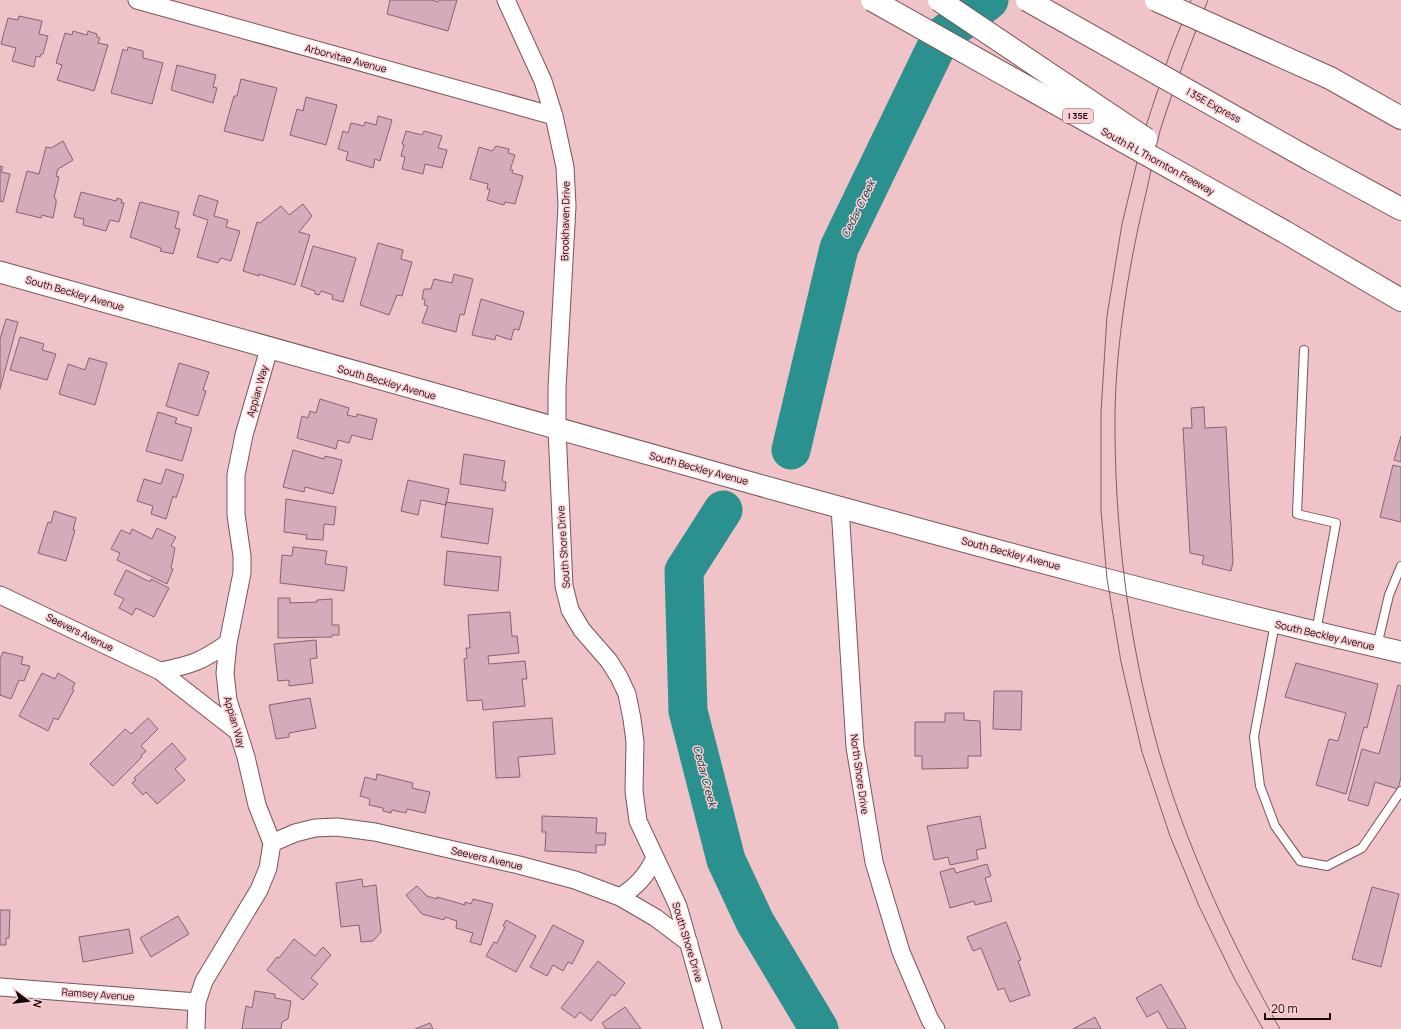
<svg xmlns="http://www.w3.org/2000/svg" width="1401" height="1029" font-family="Manrope,sans-serif">
	<style>
		.lines { fill: none; stroke-linecap: round; stroke-linejoin: round }
		.river { stroke: #2b918e; stroke-width: 39 }
		.building { fill: #d3abbb; stroke: #876372 }
		.service-casing { stroke: #7a5458; stroke-width: 10 }
		.minor-casing { stroke: #7a5458; stroke-width: 19 }
		.tertiary-casing { stroke: #7a5458; stroke-width: 23 }
		.motorway-casing { stroke: #7a5458; stroke-width: 24 }
		.service { stroke: #fff; stroke-width: 8 }
		.minor { stroke: #fff; stroke-width: 17 }
		.tertiary { stroke: #fff; stroke-width: 21 }
		.motorway { stroke: #fff; stroke-width: 22 }
		.tram { stroke: #7d6164; stroke-width: 1 }
		.motorway-bridge-casing { stroke: #7a5458; stroke-width: 24; stroke-linecap: butt }
		.motorway-bridge { stroke: #fff; stroke-width: 22 }
		.labels { text-anchor: middle; stroke-width: 3; stroke-linejoin: round; paint-order: stroke }
		.shield { fill: #fccfd4; stroke: #5c4447; stroke-width: 1 }
		.shield-label { font-size: 9px; font-weight: bold; fill: #17090b }
		.street-label { font-size: 10px; fill: #17090b; stroke: #fccfd4 }
		.water-label { font-size: 11px; font-style: italic; fill: #044241; stroke: #fccfd4 }
	</style>
	<rect width="100%" height="100%" fill="#efc3c7"/>
	<g class="lines">
		<path class="river" d="M 791,450 L 839,248 L 941,37 L 989,0
			M 723,510 L 684,571 L 688,711 L 726,860 L 755,922 L 819,1029"/>
	</g>
	<path class="building" d="M 390,0 L 432,0 L 438,2 L 439,0 L 457,0 L 448,31 L 387,14 Z
		M 19,16 L 42,21 L 39,34 L 48,36 L 43,54 L 41,54 L 40,57 L 36,56 L 34,67 L 12,61 L 16,48 L 1,44 L 8,18 L 18,20 Z
		M 73,31 L 87,35 L 88,31 L 97,34 L 97,37 L 100,38 L 98,43 L 108,45 L 94,91 L 57,80 L 62,65 L 56,63 L 65,33 L 72,35 Z
		M 128,47 L 143,51 L 143,58 L 163,63 L 152,104 L 111,93 L 123,49 L 127,51 Z
		M 177,65 L 216,75 L 213,87 L 217,88 L 213,103 L 171,90 Z
		M 241,79 L 277,88 L 263,141 L 224,131 L 234,96 L 237,96 Z
		M 306,97 L 337,105 L 326,145 L 290,135 L 297,109 L 303,111 Z
		M 378,116 L 392,120 L 380,161 L 375,159 L 373,168 L 346,160 L 348,152 L 338,149 L 343,131 L 348,133 L 351,123 L 364,126 L 365,122 L 376,125 Z
		M 406,131 L 422,135 L 424,131 L 442,136 L 438,148 L 447,150 L 442,168 L 425,164 L 423,174 L 402,169 L 405,157 L 401,156 L 404,145 L 402,144 Z
		M 63,141 L 73,160 L 58,169 L 56,176 L 59,177 L 54,198 L 56,199 L 56,204 L 53,218 L 42,215 L 41,218 L 16,212 L 27,171 L 39,174 L 46,147 L 51,148 Z
		M 496,146 L 509,149 L 508,153 L 515,155 L 510,170 L 513,170 L 512,173 L 523,176 L 515,204 L 505,202 L 504,205 L 487,200 L 490,189 L 487,189 L 488,184 L 470,179 L 479,147 L 492,151 Z
		M 0,166 L 3,167 L 1,172 L 10,174 L 3,202 L 0,201 Z
		M 81,192 L 116,201 L 117,198 L 122,200 L 121,203 L 124,203 L 119,222 L 110,220 L 106,231 L 83,225 L 84,219 L 74,217 Z
		M 199,195 L 218,201 L 214,216 L 228,220 L 226,227 L 240,231 L 231,261 L 221,258 L 218,263 L 197,257 L 208,220 L 193,215 Z
		M 140,202 L 179,212 L 175,228 L 180,229 L 173,254 L 160,251 L 161,248 L 130,237 Z
		M 303,204 L 312,216 L 299,232 L 310,235 L 295,285 L 259,274 L 259,276 L 243,271 L 257,222 L 260,223 L 281,206 L 289,215 Z
		M 378,243 L 403,250 L 401,259 L 412,262 L 402,296 L 397,295 L 389,315 L 360,305 Z
		M 313,246 L 356,258 L 343,302 L 332,299 L 333,295 L 321,291 L 319,295 L 315,294 L 315,291 L 301,286 Z
		M 454,274 L 473,279 L 464,315 L 460,314 L 456,332 L 422,323 L 428,306 L 424,305 L 425,300 L 422,299 L 424,289 L 431,289 L 434,279 L 452,283 Z
		M 481,299 L 524,312 L 519,330 L 514,329 L 511,340 L 496,335 L 495,340 L 472,335 Z
		M 6,319 L 18,322 L 0,389 L 0,339 Z
		M 20,337 L 44,344 L 42,350 L 56,354 L 47,380 L 10,370 Z
		M 89,358 L 107,363 L 95,405 L 59,394 L 68,364 L 85,370 Z
		M 179,363 L 209,372 L 203,390 L 206,391 L 198,416 L 166,406 Z
		M 320,399 L 349,408 L 347,415 L 356,417 L 357,414 L 377,419 L 372,440 L 352,435 L 349,443 L 338,440 L 336,449 L 297,438 L 302,416 L 308,418 L 310,411 L 316,413 Z
		M 1204,407 L 1205,428 L 1226,427 L 1233,562 L 1231,571 L 1202,564 L 1204,556 L 1190,553 L 1183,428 L 1192,428 L 1191,408 Z
		M 158,412 L 177,418 L 175,423 L 192,428 L 182,461 L 146,451 Z
		M 1401,436 L 1401,462 L 1394,460 Z
		M 293,450 L 324,459 L 325,456 L 342,460 L 333,494 L 305,487 L 304,492 L 283,487 Z
		M 464,454 L 505,461 L 502,481 L 506,482 L 505,491 L 460,484 Z
		M 1393,465 L 1401,467 L 1401,522 L 1380,517 Z
		M 166,469 L 184,475 L 176,498 L 173,496 L 166,519 L 151,514 L 153,506 L 137,501 L 144,479 L 161,484 Z
		M 408,480 L 449,489 L 446,505 L 421,500 L 418,515 L 401,511 Z
		M 286,499 L 336,507 L 334,525 L 324,524 L 323,540 L 306,539 L 307,535 L 284,532 Z
		M 446,502 L 493,509 L 488,544 L 441,537 Z
		M 54,511 L 76,518 L 73,530 L 75,530 L 66,561 L 38,553 L 48,522 L 51,523 Z
		M 157,528 L 176,537 L 171,546 L 175,548 L 171,568 L 173,569 L 167,584 L 117,560 L 120,553 L 111,549 L 121,530 L 130,534 L 132,529 L 152,539 Z
		M 293,547 L 327,551 L 325,564 L 347,567 L 344,591 L 280,583 L 282,555 L 292,556 Z
		M 447,551 L 501,557 L 498,591 L 444,585 Z
		M 126,570 L 150,582 L 151,579 L 169,588 L 154,617 L 136,608 L 132,615 L 119,608 L 124,599 L 114,594 Z
		M 278,598 L 290,598 L 290,603 L 317,602 L 317,600 L 332,599 L 332,625 L 339,625 L 339,635 L 332,635 L 332,637 L 278,638 Z
		M 510,612 L 512,636 L 517,636 L 519,653 L 488,656 L 489,664 L 525,661 L 527,679 L 522,679 L 525,706 L 483,710 L 482,700 L 467,701 L 464,659 L 467,658 L 466,648 L 470,648 L 468,615 Z
		M 316,640 L 317,658 L 310,659 L 313,683 L 289,686 L 289,680 L 278,681 L 274,644 Z
		M 3,652 L 23,657 L 21,664 L 30,666 L 24,681 L 19,680 L 11,699 L 0,695 L 0,659 Z
		M 1296,663 L 1378,684 L 1367,728 L 1364,727 L 1346,794 L 1316,785 L 1329,739 L 1338,741 L 1346,713 L 1285,697 Z
		M 42,673 L 55,679 L 58,673 L 75,683 L 72,689 L 74,690 L 58,720 L 54,718 L 48,731 L 19,716 Z
		M 1398,685 L 1401,686 L 1401,777 L 1398,789 L 1375,782 L 1368,806 L 1348,800 L 1362,749 L 1379,754 Z
		M 994,691 L 1022,691 L 1021,730 L 993,729 Z
		M 310,698 L 316,728 L 289,733 L 289,737 L 276,739 L 269,705 Z
		M 945,713 L 964,713 L 964,720 L 980,721 L 981,756 L 968,756 L 968,768 L 922,769 L 922,756 L 915,756 L 915,722 L 945,722 Z
		M 148,718 L 158,729 L 141,746 L 146,751 L 141,756 L 142,757 L 113,786 L 90,764 L 125,729 L 131,734 Z
		M 552,718 L 555,754 L 518,757 L 520,777 L 496,778 L 493,722 Z
		M 172,743 L 186,759 L 175,769 L 185,780 L 157,804 L 146,792 L 143,795 L 132,783 L 136,780 L 134,778 Z
		M 377,774 L 413,783 L 412,788 L 430,792 L 425,813 L 407,809 L 406,813 L 392,810 L 391,813 L 383,811 L 383,808 L 369,805 L 370,799 L 360,796 L 365,777 L 376,780 Z
		M 542,816 L 597,818 L 596,833 L 606,833 L 605,845 L 596,845 L 596,853 L 545,851 L 546,832 L 542,832 Z
		M 980,816 L 986,848 L 976,850 L 978,859 L 950,865 L 948,857 L 934,860 L 927,826 Z
		M 987,864 L 991,876 L 985,878 L 992,901 L 975,905 L 974,901 L 950,908 L 940,872 L 954,868 L 956,873 Z
		M 362,879 L 363,887 L 376,885 L 381,932 L 373,941 L 361,942 L 359,925 L 341,927 L 336,883 Z
		M 417,886 L 427,896 L 437,899 L 437,897 L 465,905 L 465,902 L 471,904 L 473,899 L 493,904 L 481,945 L 470,942 L 473,933 L 456,928 L 457,921 L 445,917 L 444,920 L 422,914 L 406,895 Z
		M 1372,887 L 1399,894 L 1381,967 L 1352,959 Z
		M 0,910 L 10,910 L 9,938 L 6,938 L 6,945 L 0,945 Z
		M 178,916 L 189,934 L 151,957 L 140,938 Z
		M 506,920 L 536,936 L 516,972 L 486,956 L 494,942 L 497,943 L 505,927 L 503,926 Z
		M 1006,922 L 1021,960 L 1018,961 L 1030,995 L 1010,1002 L 1004,988 L 998,990 L 981,948 L 973,951 L 967,937 Z
		M 553,925 L 584,941 L 572,964 L 568,962 L 563,971 L 553,965 L 547,976 L 530,967 Z
		M 129,929 L 133,953 L 83,962 L 79,937 Z
		M 294,939 L 315,956 L 323,947 L 331,955 L 311,978 L 318,984 L 303,1000 L 267,970 L 277,957 L 279,958 Z
		M 598,961 L 625,983 L 615,996 L 612,994 L 591,1021 L 580,1012 L 575,1018 L 561,1008 Z
		M 1161,984 L 1186,1028 L 1184,1029 L 1168,1029 L 1158,1011 L 1147,1017 L 1136,998 Z
		M 255,991 L 275,994 L 275,998 L 291,1001 L 288,1019 L 282,1022 L 281,1029 L 242,1029 L 246,1006 L 252,1008 Z
		M 625,1007 L 641,1029 L 606,1029 L 602,1023 Z
		M 1095,1017 L 1101,1029 L 1073,1029 Z
		M 430,1023 L 433,1029 L 415,1029 Z"/>
	<g class="lines">
		<defs>
			<path id="service" d="M 1304,350 L 1297,514 L 1336,523 L 1316,632
				M 1275,623 L 1254,737 L 1260,786 L 1275,826 L 1300,861 L 1327,866 L 1362,848 L 1401,791
				M 1377,646 L 1389,595 L 1401,566"/>
			<path id="minor" d="M 137,0 L 554,116
				M 506,0 L 543,81 L 554,116 L 565,167 L 567,206 L 557,388 L 557,429 L 564,586 L 570,610 L 582,630 L 609,661 L 619,677 L 627,694 L 632,719 L 635,742 L 634,791 L 638,821 L 678,906 L 713,1029
				M 840,507 L 855,747 L 874,862 L 901,952 L 930,1020 L 936,1029
				M 0,595 L 160,671 L 237,731
				M 160,671 C 192,665 202,661 228,643
				M 272,843 L 295,833 L 315,828 L 337,827 L 375,832 L 519,865 L 575,880 L 620,897 L 656,918 L 689,943
				M 620,897 C 637,886 646,876 655,858
				M 0,987 L 197,1002
				M 196,1029 L 197,1002 L 204,981 L 259,890 L 268,868 L 272,843 L 257,805 L 246,757 L 228,700 L 225,673 L 228,643 L 242,573 L 242,556 L 236,515 L 236,475 L 244,435 L 269,349"/>
			<path id="tertiary" d="M 0,272 C 252,344 505,415 759,485 C 972,544 1185,603 1401,652"/>
			<path id="motorway" d="M 1330,78 L 1401,118
				M 1311,160 L 1401,209
				M 1285,232 L 1401,300"/>
		</defs>
		<use href="#service" class="service-casing"/>
		<use href="#minor" class="minor-casing"/>
		<use href="#tertiary" class="tertiary-casing"/>
		<use href="#motorway" class="motorway-casing"/>
		<use href="#service" class="service"/>
		<use href="#minor" class="minor"/>
		<use href="#tertiary" class="tertiary"/>
		<use href="#motorway" class="motorway"/>
		<path class="tram" d="M 1191,0 L 1170,53 L 1145,129 L 1122,224 L 1107,316 L 1101,412 L 1101,510 L 1107,579 L 1121,662 L 1142,752 L 1170,836 L 1199,906 L 1234,978 L 1263,1029
			M 1208,0 C 1191,43 1174,86 1160,131 C 1155,150 1151,170 1147,189 C 1130,259 1116,340 1115,413 C 1114,526 1128,639 1158,748 C 1186,846 1230,940 1280,1029"/>
		<defs>
			<path id="motorway-bridge" d="M 872,0 L 1285,232
				M 939,0 L 1146,139
				M 1027,0 L 1311,160
				M 1156,0 L 1330,78"/>
		</defs>
		<use href="#motorway-bridge" class="motorway-bridge-casing"/>
		<use href="#motorway-bridge" class="motorway-bridge"/>
	</g>
	<g class="labels">
		<rect class="shield" x="1063" y="109" width="30" height="14" rx="3"/>
		<g class="shield-label">
			<text x="1078" y="119">I 35E</text>
		</g>
		<g class="street-label">
			<text transform="translate(346 58) rotate(15)" y="4">Arborvitae Avenue</text>
			<text transform="translate(1214 105) rotate(29)" y="4">I 35E Express</text>
			<text transform="translate(1158 161) rotate(29)" y="4">South R L Thornton Freeway</text>
			<text transform="translate(565 221) rotate(-89)" y="4">Brookhaven Drive</text>
			<text transform="translate(75 293) rotate(16)" y="4">South Beckley Avenue</text>
			<text transform="translate(387 382) rotate(16)" y="4">South Beckley Avenue</text>
			<text transform="translate(257 391) rotate(-74)" y="4">Appian Way</text>
			<text transform="translate(699 468) rotate(15)" y="4">South Beckley Avenue</text>
			<text transform="translate(563 547) rotate(-94)" y="4">South Shore Drive</text>
			<text transform="translate(1011 553) rotate(15)" y="4">South Beckley Avenue</text>
			<text transform="translate(80 632) rotate(26)" y="4">Seevers Avenue</text>
			<text transform="translate(1325 635) rotate(13)" y="4">South Beckley Avenue</text>
			<text transform="translate(235 722) rotate(74)" y="4">Appian Way</text>
			<text transform="translate(860 774) rotate(82)" y="4">North Shore Drive</text>
			<text transform="translate(487 858) rotate(13)" y="4">Seevers Avenue</text>
			<text transform="translate(688 942) rotate(73)" y="4">South Shore Drive</text>
			<text transform="translate(98 994) rotate(4)" y="4">Ramsey Avenue</text>
		</g>
		<g class="water-label">
			<text transform="translate(858 209) rotate(-64)" y="4">Cedar Creek</text>
			<text transform="translate(705 776) rotate(75)" y="4">Cedar Creek</text>
		</g>
	</g>
	<g transform="translate(28 1001) rotate(105)" stroke="#fccfd4" stroke-width="3" paint-order="stroke">
	<path d="M0-3L7 15L0 10L-7 15Z" fill="#17090b"/>
	<text y="-6" font-size="11" font-weight="bold" text-anchor="middle" fill="#17090b">N</text>
	</g>
	<path d="M1265 1013v6h65v-6" fill="none" stroke="#17090b" stroke-width="2"/>
	<text x="1271" y="1013" font-size="12" fill="#17090b" stroke="#fccfd4" stroke-width="3" paint-order="stroke">20 m</text>
</svg>
